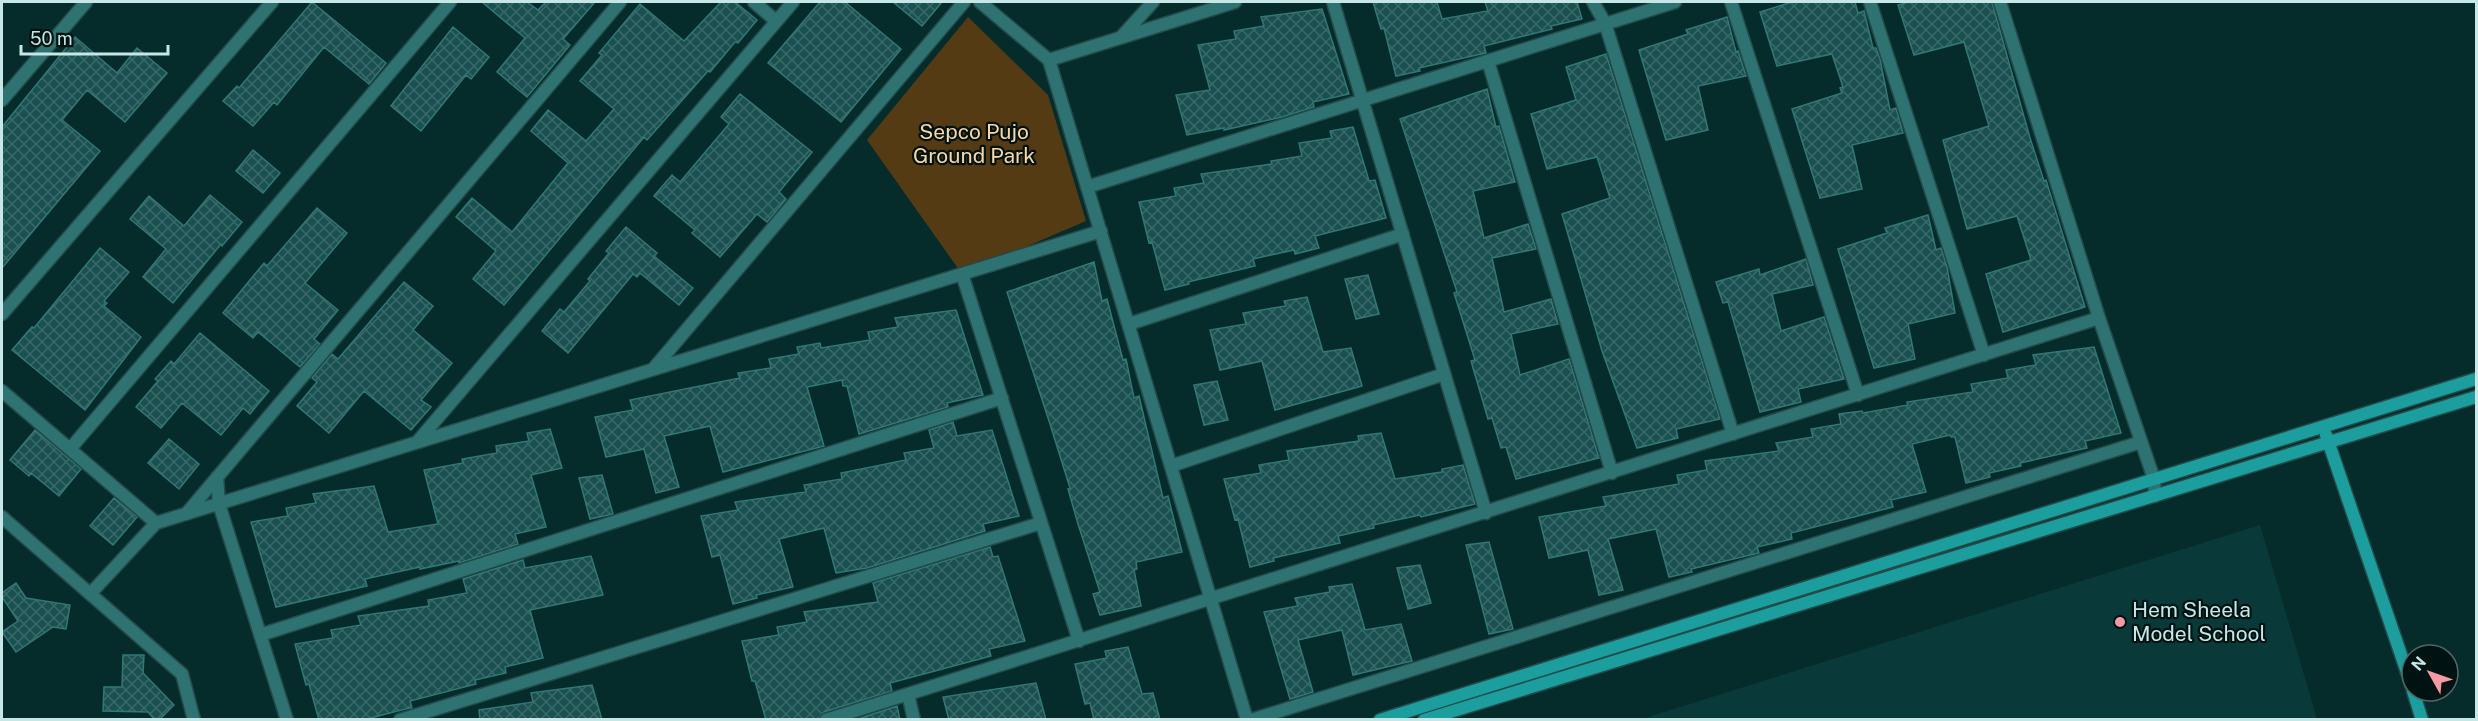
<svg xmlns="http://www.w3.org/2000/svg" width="2478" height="721" font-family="'Public Sans',sans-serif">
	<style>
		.built { fill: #0a3939 }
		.park { fill: #553b13 }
		.building { fill: url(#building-cross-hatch); stroke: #317876; stroke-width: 1.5 }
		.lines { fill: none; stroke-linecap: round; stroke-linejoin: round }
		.street-casing { stroke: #244a49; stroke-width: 15 }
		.secondary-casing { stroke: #244a49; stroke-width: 15 }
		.street { stroke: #2e7371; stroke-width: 12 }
		.secondary { stroke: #1b9e9d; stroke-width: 12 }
		.poi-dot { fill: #f49aa3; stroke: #001313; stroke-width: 2 }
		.labels { text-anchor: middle; stroke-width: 4.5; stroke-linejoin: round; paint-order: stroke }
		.park-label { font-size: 21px; fill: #fad6a7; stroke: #001313 }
		.poi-label { font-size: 21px; fill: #c6e7e6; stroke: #001313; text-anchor: start }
	</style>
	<defs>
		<pattern id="building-cross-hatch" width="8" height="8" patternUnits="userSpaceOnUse" patternTransform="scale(1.5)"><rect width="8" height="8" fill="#1a5050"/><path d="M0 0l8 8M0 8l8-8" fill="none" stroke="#3a6969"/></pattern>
	</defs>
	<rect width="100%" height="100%" fill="#052c2b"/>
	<path class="built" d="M 2260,525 L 2317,719 L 1642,719 Z"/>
	<path class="park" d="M 968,17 L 1048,95 L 1086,221 L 962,274 L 867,140 Z"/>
	<path class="building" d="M 312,2 L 386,63 L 369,84 L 324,47 L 277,105 L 274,102 L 253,126 L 223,101 L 237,86 L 239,88 Z
		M 482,2 L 527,2 L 538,10 L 546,2 L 595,2 L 563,39 L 570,45 L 527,97 L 497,72 L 525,38 Z
		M 721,2 L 735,2 L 757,20 L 738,43 L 735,42 L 710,72 L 708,71 L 647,140 L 644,137 L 504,305 L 473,279 L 496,251 L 456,217 L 472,198 L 512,232 L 568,163 L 531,131 L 548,110 L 586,141 L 614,109 L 580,81 L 602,55 L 599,53 L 640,4 L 684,41 Z
		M 820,2 L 845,2 L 901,49 L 841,122 L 768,63 Z
		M 893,2 L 942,2 L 922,26 Z
		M 1373,2 L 1437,2 L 1442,19 L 1488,11 L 1485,2 L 1577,2 L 1582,19 L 1551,26 L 1552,29 L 1484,46 L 1486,53 L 1419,68 L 1420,71 L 1396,76 L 1384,28 L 1381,29 Z
		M 1792,2 L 1855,2 L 1858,13 L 1864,11 L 1873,48 L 1876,48 L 1880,59 L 1890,110 L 1896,108 L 1903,133 L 1852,145 L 1862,189 L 1820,198 L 1792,109 L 1842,93 L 1840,88 L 1843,87 L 1832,54 L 1777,66 L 1760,12 Z
		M 1909,2 L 1992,2 L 2030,138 L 2044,181 L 2046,180 L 2085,307 L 2003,332 L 1986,274 L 2031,260 L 2017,216 L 1967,229 L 1943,140 L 1989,126 L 1964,42 L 1914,55 L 1898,5 Z
		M 1322,9 L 1349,94 L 1313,102 L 1314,107 L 1282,117 L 1224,130 L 1224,128 L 1187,135 L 1176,95 L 1210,90 L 1198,45 L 1236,39 L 1234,31 L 1264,26 L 1261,17 Z
		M 1727,17 L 1736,52 L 1738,51 L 1746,76 L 1698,86 L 1708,130 L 1666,140 L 1639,50 L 1688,34 L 1686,30 Z
		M 453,27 L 489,57 L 471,79 L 466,75 L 421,131 L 391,106 Z
		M 75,37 L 117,73 L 137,48 L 167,73 L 125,122 L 87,90 L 62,120 L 100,151 L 2,268 L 2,127 Z
		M 1606,54 L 1720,419 L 1676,429 L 1678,438 L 1637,448 L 1602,351 L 1562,214 L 1610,198 L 1597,157 L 1547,169 L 1531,114 L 1576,100 L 1566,67 Z
		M 1487,89 L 1496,127 L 1499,126 L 1515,182 L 1473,191 L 1484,238 L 1528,224 L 1536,249 L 1492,258 L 1504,312 L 1551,299 L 1558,324 L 1511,334 L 1520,375 L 1569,359 L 1599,458 L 1516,479 L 1506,447 L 1501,448 L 1492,418 L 1488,419 L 1471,361 L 1475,360 L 1454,293 L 1457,292 L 1400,119 Z
		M 740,94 L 812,152 L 779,192 L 786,199 L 767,222 L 757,214 L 720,257 L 692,233 L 695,230 L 654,196 L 672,175 L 680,182 L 729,124 L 721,117 Z
		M 1353,127 L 1369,181 L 1375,180 L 1386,218 L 1315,236 L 1319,248 L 1295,254 L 1294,250 L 1253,259 L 1255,266 L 1188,282 L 1189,284 L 1165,290 L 1152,242 L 1149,243 L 1139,202 L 1176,196 L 1174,188 L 1204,183 L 1201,174 L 1272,164 L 1271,161 L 1302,156 L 1299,143 L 1332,138 L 1330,131 Z
		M 253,150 L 280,173 L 263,193 L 236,171 Z
		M 210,195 L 242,222 L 222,246 L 221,244 L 173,303 L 143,277 L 166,249 L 130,219 L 149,196 L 184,226 Z
		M 317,208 L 347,233 L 305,283 L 338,310 L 314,339 L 320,344 L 300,367 L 258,332 L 253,338 L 223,313 L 264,263 L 267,266 Z
		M 1928,215 L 1936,250 L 1941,248 L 1947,267 L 1955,313 L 1908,324 L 1915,359 L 1874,368 L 1838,249 L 1887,233 L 1885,228 Z
		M 626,227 L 657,253 L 654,256 L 693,288 L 679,305 L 640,273 L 637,277 L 633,274 L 568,353 L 542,331 L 560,309 L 564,312 L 590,281 L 588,279 L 609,253 L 606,251 Z
		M 100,248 L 129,272 L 104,301 L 107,303 L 104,306 L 141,337 L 85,410 L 12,350 L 32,327 L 34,328 Z
		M 1806,259 L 1813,285 L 1772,294 L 1781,331 L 1824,317 L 1844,379 L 1798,389 L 1801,402 L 1760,412 L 1728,302 L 1723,303 L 1716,282 L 1759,269 L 1760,275 Z
		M 1094,262 L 1102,301 L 1107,299 L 1123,360 L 1126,359 L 1134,398 L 1139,396 L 1163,498 L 1168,496 L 1182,552 L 1136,562 L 1137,569 L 1134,570 L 1141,606 L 1100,615 L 1093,594 L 1100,592 L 1078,524 L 1068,489 L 1070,488 L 1050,424 L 1007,292 Z
		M 1368,275 L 1379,314 L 1356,319 L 1345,279 Z
		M 404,282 L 433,306 L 413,330 L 452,363 L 421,400 L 431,407 L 411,430 L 364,391 L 329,433 L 297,406 L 317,382 L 312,378 L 332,354 L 338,359 Z
		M 1307,297 L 1323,352 L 1351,348 L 1362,386 L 1275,410 L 1262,361 L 1220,370 L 1210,330 L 1246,324 L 1243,313 L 1286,306 L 1284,301 Z
		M 956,310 L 983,395 L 947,403 L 948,407 L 859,434 L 847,386 L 843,386 L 842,380 L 807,387 L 824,446 L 723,472 L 710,426 L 664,436 L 679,487 L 656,493 L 644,449 L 606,457 L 595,417 L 633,410 L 630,400 L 740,378 L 738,373 L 771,368 L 769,359 L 799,354 L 797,347 L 820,343 L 821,348 L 870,340 L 868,332 L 898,327 L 895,318 Z
		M 200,333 L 269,391 L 250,414 L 243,408 L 221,435 L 182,403 L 161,428 L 136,407 L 158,381 L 155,379 L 171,361 L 174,364 Z
		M 2094,347 L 2121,433 L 2085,441 L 2087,448 L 2020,463 L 2021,466 L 1989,473 L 1990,477 L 1966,483 L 1955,437 L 1951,437 L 1950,435 L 1912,444 L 1926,492 L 1891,500 L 1893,507 L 1791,533 L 1792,539 L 1757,547 L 1759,553 L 1691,569 L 1692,572 L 1669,577 L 1656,529 L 1608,539 L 1623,590 L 1599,595 L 1588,550 L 1549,558 L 1539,517 L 1606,506 L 1603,497 L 1679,484 L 1677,475 L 1707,470 L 1705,461 L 1779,451 L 1776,443 L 1813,437 L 1811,429 L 1841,424 L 1839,414 L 1862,411 L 1863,413 L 1908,405 L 1907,402 L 1973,392 L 1971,384 L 2008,378 L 2006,370 L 2036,365 L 2033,355 Z
		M 1217,381 L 1228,420 L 1204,425 L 1194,385 Z
		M 953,422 L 957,436 L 992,430 L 1019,516 L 983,524 L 985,531 L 867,568 L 836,573 L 824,528 L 779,539 L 793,587 L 756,595 L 757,598 L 733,604 L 720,555 L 712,557 L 701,516 L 738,510 L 735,502 L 806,492 L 804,485 L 842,479 L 841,473 L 906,460 L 904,453 L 934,448 L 929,430 Z
		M 550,429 L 562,468 L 531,475 L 546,527 L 515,534 L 518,544 L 459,563 L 459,561 L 420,569 L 420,567 L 365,579 L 367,586 L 276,607 L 251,522 L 288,516 L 286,508 L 316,503 L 313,494 L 374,486 L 388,532 L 438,524 L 424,470 L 463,463 L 462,459 L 497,453 L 496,446 L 529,441 L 527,433 Z
		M 35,430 L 81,469 L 59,496 L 31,473 L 29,476 L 10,460 Z
		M 1381,433 L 1395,479 L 1442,472 L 1442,469 L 1463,465 L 1475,504 L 1421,517 L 1420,515 L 1373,525 L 1374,528 L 1338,536 L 1340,543 L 1273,558 L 1274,561 L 1250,567 L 1238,519 L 1235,520 L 1224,479 L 1261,473 L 1259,465 L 1289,460 L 1287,451 L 1359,441 L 1358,436 Z
		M 169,439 L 199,464 L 179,489 L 148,463 Z
		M 602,475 L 613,514 L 590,519 L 579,478 Z
		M 114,498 L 137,517 L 113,545 L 90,526 Z
		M 1489,542 L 1513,629 L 1489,634 L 1466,545 Z
		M 990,547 L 993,557 L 998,556 L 1025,641 L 989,649 L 991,656 L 890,683 L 892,691 L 824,712 L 818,720 L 766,720 L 755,681 L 752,681 L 742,641 L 779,635 L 777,627 L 807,622 L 804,612 L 878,602 L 873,583 Z
		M 591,556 L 603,595 L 530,610 L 543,658 L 505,667 L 506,673 L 475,680 L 476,684 L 410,701 L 412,708 L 409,708 L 363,720 L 319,720 L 309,684 L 306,685 L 295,644 L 333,638 L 331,630 L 361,625 L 358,616 L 429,606 L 428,600 L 467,593 L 463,579 L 523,560 L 525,568 Z
		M 1420,565 L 1431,603 L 1408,609 L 1397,568 Z
		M 16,583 L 26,598 L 70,605 L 66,629 L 53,627 L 16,652 L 2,632 L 18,621 L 2,597 L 2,593 Z
		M 1352,584 L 1365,630 L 1401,624 L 1412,661 L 1353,675 L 1342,630 L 1298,640 L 1313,692 L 1290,699 L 1264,612 L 1298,606 L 1295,598 L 1330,592 L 1329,587 Z
		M 1128,647 L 1142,694 L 1153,693 L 1160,720 L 1094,720 L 1090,703 L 1085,704 L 1075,664 L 1107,658 L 1105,651 Z
		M 123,655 L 144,655 L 143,673 L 174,705 L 159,720 L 155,720 L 148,712 L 103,711 L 104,687 L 122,687 Z
		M 1036,683 L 1046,720 L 949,720 L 943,697 Z
		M 592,685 L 602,720 L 480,720 L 479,710 L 533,702 L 531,693 Z
		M 897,706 L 900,720 L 855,720 Z"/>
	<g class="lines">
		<defs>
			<path id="street" d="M 754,2 L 776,21
				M 980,2 L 1049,60 L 1247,720
				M 1333,2 L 1486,513
				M 1593,2 L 1605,23 L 1733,434
				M 1731,2 L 1858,395
				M 1870,2 L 1984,355
				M 2000,2 L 2099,318 L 2154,479 L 2155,496
				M 1122,36 L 1153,2
				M 1049,60 L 1235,2
				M 1488,61 L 1612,473
				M 2,100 L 86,2
				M 1087,187 L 1675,2
				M 962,274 L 1079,641
				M 2,314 L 272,2
				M 1129,324 L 1403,234
				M 654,368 L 964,2
				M 2,391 L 156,523 L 1101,231
				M 418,441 L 793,2
				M 70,449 L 450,2
				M 1171,466 L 1444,374
				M 217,477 L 219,504 L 287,720
				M 186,514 L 620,2
				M 2,517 L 182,674 L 194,720
				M 90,594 L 156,523
				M 260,635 L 1002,398
				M 908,694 L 914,720
				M 400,720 L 1041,523
				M 826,720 L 2099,318
				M 1251,720 L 2141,442"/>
			<path id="secondary" d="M 2326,435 L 2412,687
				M 2413,691 L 2422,720
				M 1380,720 L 2476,379
				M 1424,720 L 2476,397"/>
		</defs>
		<use href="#street" class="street-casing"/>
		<use href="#secondary" class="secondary-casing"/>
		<use href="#street" class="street"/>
		<use href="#secondary" class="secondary"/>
	</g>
	<circle class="poi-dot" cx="2120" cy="622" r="6"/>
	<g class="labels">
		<g class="park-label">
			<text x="974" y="139">Sepco Pujo<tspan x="974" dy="24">Ground Park</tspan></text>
		</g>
		<g class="poi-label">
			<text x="2132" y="617">Hem Sheela<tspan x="2132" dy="24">Model School</tspan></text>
		</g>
	</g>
	<rect width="2478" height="721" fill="none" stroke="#c6e7e6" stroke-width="6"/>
	<g transform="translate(2430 673) rotate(310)"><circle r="28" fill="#001313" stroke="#4f6867" stroke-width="1.5"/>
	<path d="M0-4.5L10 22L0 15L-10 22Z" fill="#f49aa3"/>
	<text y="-9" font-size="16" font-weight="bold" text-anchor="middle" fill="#c6e7e6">N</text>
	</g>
	<path d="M21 45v9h147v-9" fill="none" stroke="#c6e7e6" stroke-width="3"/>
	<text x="30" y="45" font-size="18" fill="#c6e7e6" stroke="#001313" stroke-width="4.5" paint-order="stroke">50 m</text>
</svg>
